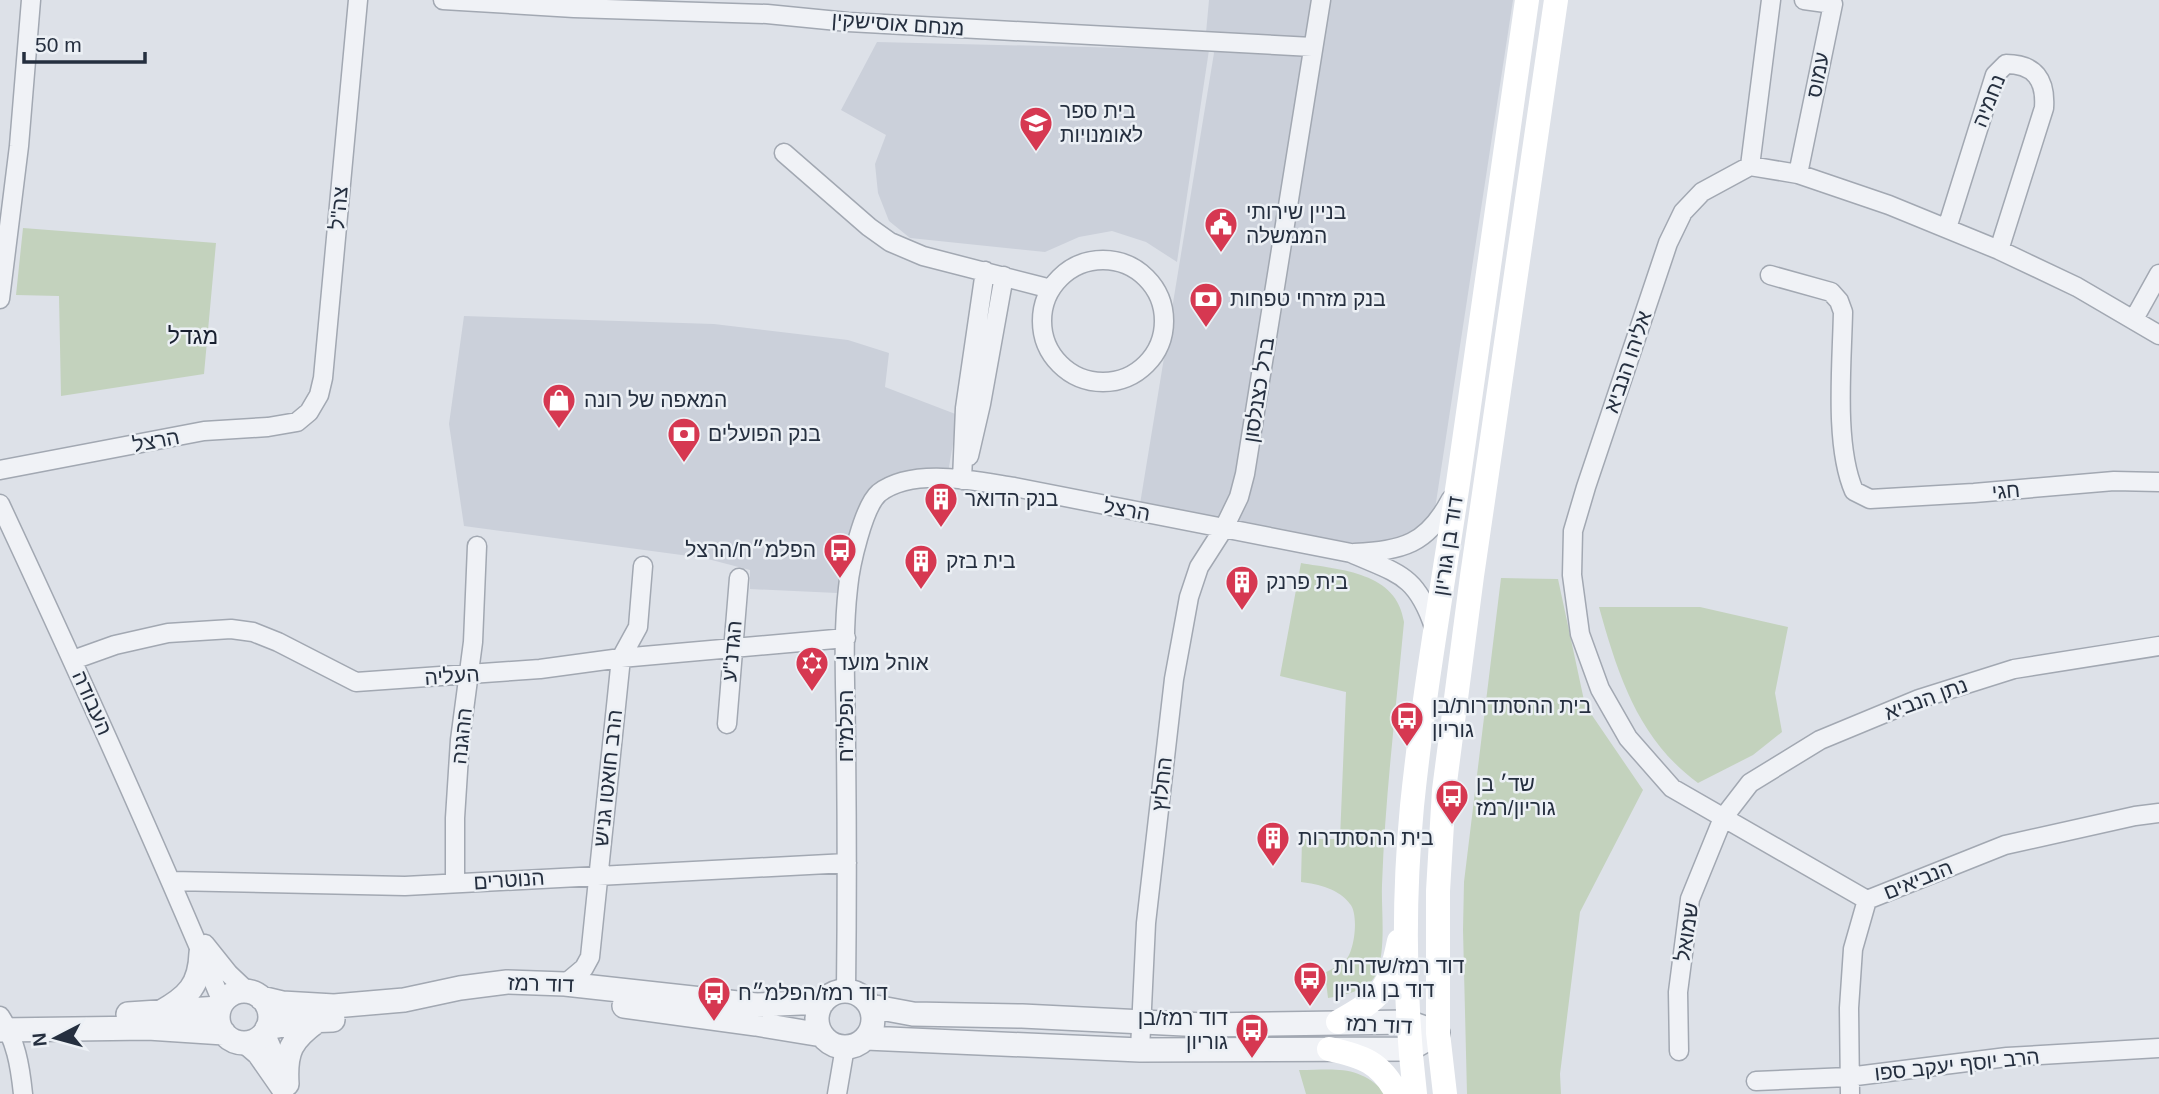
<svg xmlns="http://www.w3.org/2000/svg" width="2159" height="1094" font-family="Arial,Heebo,sans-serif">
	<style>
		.built { fill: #cbd0da }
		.green { fill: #c3d2bd }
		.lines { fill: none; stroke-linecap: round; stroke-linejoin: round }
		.minor-casing { stroke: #a2a8b2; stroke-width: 21 }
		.tertiary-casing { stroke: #a2a8b2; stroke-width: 26 }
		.minor { stroke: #f0f2f6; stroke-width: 18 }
		.tertiary { stroke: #f0f2f6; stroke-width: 23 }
		.secondary { stroke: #fff; stroke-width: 24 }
		.labels { text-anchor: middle; stroke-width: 5; stroke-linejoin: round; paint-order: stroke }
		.street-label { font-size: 21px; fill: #252f3f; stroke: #ecf0f5 }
		.poi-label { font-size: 21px; fill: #252f3f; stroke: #ecf0f5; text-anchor: start }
		.neighbourhood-label { font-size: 23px; fill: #182030; stroke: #ecf0f5 }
	</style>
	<rect width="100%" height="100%" fill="#dde1e8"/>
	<path class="built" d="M 1209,0 L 1513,0 L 1435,509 L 1421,529 L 1405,539 L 1378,545 L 1348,542 L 1140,504 L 1214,53 L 1206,33 Z
		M 877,42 L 1209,50 L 1177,262 L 1146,242 L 1112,231 L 1079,237 L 1045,252 L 910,238 L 889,221 L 878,193 L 875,164 L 886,135 L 841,110 Z
		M 464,316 L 714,324 L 848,340 L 889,353 L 885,387 L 958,415 L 946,484 L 883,481 L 854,529 L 837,593 L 750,589 L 750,570 L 704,558 L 464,526 L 449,424 Z"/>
	<path class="green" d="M 23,228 L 216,243 L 204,374 L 61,396 L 59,296 L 16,295 Z
		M 1301,563 C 1341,570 1397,572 1404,622 C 1396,709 1385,797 1382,885 C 1381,910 1387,953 1375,976 C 1368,990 1343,996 1328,998 L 1325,973 C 1331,969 1339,966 1344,962 C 1355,953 1359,914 1350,904 C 1339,889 1319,884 1301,882 L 1302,839 L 1340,839 L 1346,692 L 1280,676 Z
		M 1501,578 L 1558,579 L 1585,705 L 1643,790 L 1580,912 L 1560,1074 L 1561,1094 L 1467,1094 L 1463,930 L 1464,882 Z
		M 1599,607 L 1700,607 L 1788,627 L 1775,693 L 1782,732 L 1753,755 L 1698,783 C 1638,739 1618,675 1599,607 Z
		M 1299,1070 C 1336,1070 1359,1064 1386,1094 L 1306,1094 Z"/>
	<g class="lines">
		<defs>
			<path id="minor" d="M 443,0 L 574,8 L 767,14 L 848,22 L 1312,47
				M 784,153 L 869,227 L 890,242 L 923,256 L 1051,289
				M 1750,166 L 1771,0
				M 1798,174 L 1833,4 L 1804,0
				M 1947,228 L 1995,75 L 2006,64 C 2035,64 2046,80 2044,108 L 1999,250
				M1042 321a61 61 0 1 1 122 0a61 61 0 1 1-122 0Z
				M 1770,275 L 1831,292 L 1839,301 L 1843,312 C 1842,364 1834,445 1854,491 L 1870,499 L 1974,493 L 2114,481 L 2159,482
				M 0,299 L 19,146 L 31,0
				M 2134,319 L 2159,274
				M 969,456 L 981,404 L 1004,276
				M 0,470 L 204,431 L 268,427 L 297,422 L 309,412 L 319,395 L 323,378 L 358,0
				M 962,480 L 965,408 L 985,271
				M 0,504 C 77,669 152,835 222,1002
				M 1354,553 C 1403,550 1427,545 1451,499
				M 73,660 L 115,645 L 168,633 L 231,629 L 253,632 L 278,642 L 356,682 L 540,669 L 621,658 L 846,638
				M 727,724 L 739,578
				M 171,881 L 405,886 L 847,863
				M 455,883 L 455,818 L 460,740 L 473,642 L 477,546
				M 1867,900 L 1672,788 L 1628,738 L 1600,689 L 1580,634 L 1572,575 L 1573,531 L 1586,487 L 1668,243 L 1683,212 L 1702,192 L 1750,166 L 1798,174 L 1889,205 L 1999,250 L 2077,287 L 2159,335
				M 205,944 L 229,974 L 247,991
				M 565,984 L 584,968 L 590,957 L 621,658 L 638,627 L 643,566
				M 846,991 C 847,910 847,828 846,747 C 846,694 842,640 848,588 C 850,566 863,507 879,493 C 913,467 975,481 1014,487 L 1351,553 C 1398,574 1416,574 1434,627
				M 0,1016 C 16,1041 20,1065 23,1094
				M 265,1032 L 286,1081
				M 243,1043 L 257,1055 L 280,1088
				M 1140,1050 L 1146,923 L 1174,679 L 1181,641 L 1189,597 L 1199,567 L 1224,528 L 1239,497 L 1245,474 L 1321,0
				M 1679,1051 L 1678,992 L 1690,899 L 1723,818 L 1750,783 L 1820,740 L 1919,699 L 2014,669 L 2159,646
				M 1756,1081 L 1848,1077 L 2007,1057 L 2159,1048
				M 837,1094 L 845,1047
				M 1850,1094 L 1849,1008 L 1853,949 L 1867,900 L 2005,845 L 2135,816 L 2159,813"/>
			<path id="tertiary" d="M817 1019a28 28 0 1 1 56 0a28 28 0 1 1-56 0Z
				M218 1017a26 26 0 1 1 52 0a26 26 0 1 1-52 0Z
				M 261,998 L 282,1003 L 334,1006 L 404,1000 L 460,988 L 507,982 L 565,984 L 756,1005 L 823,1002
				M 624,1006 L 756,1024 L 822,1035
				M 870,1006 L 913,1014 L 1022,1016 L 1204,1025 L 1408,1022 L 1425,1028
				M 161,1012 C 188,997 200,985 201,953
				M 128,1014 L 219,1008
				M 267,1028 L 305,1021 L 333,1020
				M 0,1030 L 148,1028 L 224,1033
				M 866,1038 L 1140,1050 L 1410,1049 L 1438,1033
				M 287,1084 C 285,1051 291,1040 317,1021"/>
		</defs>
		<use href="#minor" class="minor-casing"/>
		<use href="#tertiary" class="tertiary-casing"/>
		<use href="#minor" class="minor"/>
		<use href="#tertiary" class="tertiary"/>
		<path class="secondary" d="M 1338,1022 C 1381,998 1389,990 1399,941
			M 1329,1049 C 1362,1056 1381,1062 1397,1094
			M 1415,1094 C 1404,999 1403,901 1412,806 C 1423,698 1442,590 1458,483 C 1482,322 1505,161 1527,0
			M 1445,1094 L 1438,1033 L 1438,891 L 1444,790 L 1472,576 L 1556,0"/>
	</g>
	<defs>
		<symbol id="school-pin" viewBox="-11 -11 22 30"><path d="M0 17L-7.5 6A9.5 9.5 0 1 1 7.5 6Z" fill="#d63851" stroke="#ecf0f5"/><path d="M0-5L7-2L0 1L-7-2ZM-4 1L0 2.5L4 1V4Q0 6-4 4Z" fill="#fff"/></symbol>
		<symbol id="civic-pin" viewBox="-11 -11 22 30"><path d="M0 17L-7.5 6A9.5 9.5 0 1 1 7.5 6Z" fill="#d63851" stroke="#ecf0f5"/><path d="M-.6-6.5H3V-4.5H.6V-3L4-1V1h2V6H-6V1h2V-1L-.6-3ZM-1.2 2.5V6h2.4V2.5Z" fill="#fff"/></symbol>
		<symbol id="bank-pin" viewBox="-11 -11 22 30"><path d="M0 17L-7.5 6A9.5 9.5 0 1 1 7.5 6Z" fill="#d63851" stroke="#ecf0f5"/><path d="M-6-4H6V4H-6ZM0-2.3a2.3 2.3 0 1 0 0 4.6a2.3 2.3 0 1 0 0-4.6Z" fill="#fff"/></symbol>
		<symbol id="shop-pin" viewBox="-11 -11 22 30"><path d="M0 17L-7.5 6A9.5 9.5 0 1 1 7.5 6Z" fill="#d63851" stroke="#ecf0f5"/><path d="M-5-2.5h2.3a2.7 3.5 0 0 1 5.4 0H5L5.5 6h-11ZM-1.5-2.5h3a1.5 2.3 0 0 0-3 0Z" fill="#fff"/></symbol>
		<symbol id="building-pin" viewBox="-11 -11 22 30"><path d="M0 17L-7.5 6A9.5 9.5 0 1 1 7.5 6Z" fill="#d63851" stroke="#ecf0f5"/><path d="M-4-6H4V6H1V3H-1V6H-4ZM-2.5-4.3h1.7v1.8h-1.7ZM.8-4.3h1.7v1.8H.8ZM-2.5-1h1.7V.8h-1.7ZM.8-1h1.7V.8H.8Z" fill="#fff"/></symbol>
		<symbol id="bus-pin" viewBox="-11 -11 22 30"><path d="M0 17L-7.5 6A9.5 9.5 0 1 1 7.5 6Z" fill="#d63851" stroke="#ecf0f5"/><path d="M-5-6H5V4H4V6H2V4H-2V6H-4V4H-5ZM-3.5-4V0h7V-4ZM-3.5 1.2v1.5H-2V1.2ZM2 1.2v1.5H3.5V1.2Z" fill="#fff"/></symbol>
		<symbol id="synagogue-pin" viewBox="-11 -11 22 30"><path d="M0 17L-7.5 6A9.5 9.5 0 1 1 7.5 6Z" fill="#d63851" stroke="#ecf0f5"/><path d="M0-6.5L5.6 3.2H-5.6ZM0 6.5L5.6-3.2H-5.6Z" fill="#fff"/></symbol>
	</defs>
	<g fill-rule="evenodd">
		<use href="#school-pin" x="1017" y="104" width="38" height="52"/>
		<use href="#civic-pin" x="1202" y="205" width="38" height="52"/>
		<use href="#bank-pin" x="1187" y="280" width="38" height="52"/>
		<use href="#shop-pin" x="540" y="381" width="38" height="52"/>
		<use href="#bank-pin" x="665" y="415" width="38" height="52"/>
		<use href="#building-pin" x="922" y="480" width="38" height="52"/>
		<use href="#bus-pin" x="821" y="531" width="38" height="52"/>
		<use href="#building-pin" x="902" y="542" width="38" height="52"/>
		<use href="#building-pin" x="1223" y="563" width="38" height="52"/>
		<use href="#synagogue-pin" x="793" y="644" width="38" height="52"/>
		<use href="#bus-pin" x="1388" y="699" width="38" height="52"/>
		<use href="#bus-pin" x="1433" y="777" width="38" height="52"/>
		<use href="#building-pin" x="1254" y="819" width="38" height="52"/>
		<use href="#bus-pin" x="1291" y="959" width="38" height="52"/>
		<use href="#bus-pin" x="695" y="974" width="38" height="52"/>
		<use href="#bus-pin" x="1233" y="1011" width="38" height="52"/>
	</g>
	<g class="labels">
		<g class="street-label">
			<text transform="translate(898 24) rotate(4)" y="7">מנחם אוסישקין</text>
			<text transform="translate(1818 75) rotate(-79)" y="7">עמוס</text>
			<text transform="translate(1989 101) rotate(-68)" y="7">נחמיה</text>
			<text transform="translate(339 208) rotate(-85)" y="7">צה"ל</text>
			<text transform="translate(1628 362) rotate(-71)" y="7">אליהו הנביא</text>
			<text transform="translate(1259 390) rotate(-81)" y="7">ברל כצנלסון</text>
			<text transform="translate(156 441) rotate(-11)" y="7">הרצל</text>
			<text transform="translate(2006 491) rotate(-5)" y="7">חגי</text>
			<text transform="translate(1127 510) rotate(10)" y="7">הרצל</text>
			<text transform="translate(1448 546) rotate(-81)" y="7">דוד בן גוריון</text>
			<text transform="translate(732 651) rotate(-85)" y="7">הגדנ"ע</text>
			<text transform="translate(452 676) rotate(-4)" y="7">העליה</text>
			<text transform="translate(1926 699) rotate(-20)" y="7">נתן הנביא</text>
			<text transform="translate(92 703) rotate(66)" y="7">העבודה</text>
			<text transform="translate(846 726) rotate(-90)" y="7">הפלמ"ח</text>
			<text transform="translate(462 736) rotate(-84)" y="7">ההגנה</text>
			<text transform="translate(608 778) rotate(-84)" y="7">הרב חואטו גניש</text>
			<text transform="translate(1162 784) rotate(-84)" y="7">החלוץ</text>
			<text transform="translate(509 880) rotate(-4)" y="7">הנוטרים</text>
			<text transform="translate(1918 880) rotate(-22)" y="7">הנביאים</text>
			<text transform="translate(1687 932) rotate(-81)" y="7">שמואל</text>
			<text transform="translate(541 984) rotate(2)" y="7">דוד רמז</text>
			<text transform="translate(1379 1025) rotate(3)" y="7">דוד רמז</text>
			<text transform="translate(1957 1065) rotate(-6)" y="7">הרב יוסף יעקב ספו</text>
		</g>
		<g class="poi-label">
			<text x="1060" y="118">בית ספר<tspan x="1060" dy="24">לאומנויות</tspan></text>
			<text x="1246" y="219">בניין שירותי<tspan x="1246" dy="24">הממשלה</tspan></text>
			<text x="1230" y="306">בנק מזרחי טפחות</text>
			<text x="584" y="407">המאפה של רונה</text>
			<text x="708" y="441">בנק הפועלים</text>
			<text x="965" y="506">בנק הדואר</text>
			<text x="816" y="557" text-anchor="end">הפלמ״ח/הרצל</text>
			<text x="946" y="568">בית בזק</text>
			<text x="1266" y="589">בית פרנק</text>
			<text x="836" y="670">אוהל מועד</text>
			<text x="1432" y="713">בית ההסתדרות/בן<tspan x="1432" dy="24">גוריון</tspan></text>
			<text x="1476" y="791">שד׳ בן<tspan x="1476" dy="24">גוריון/רמז</tspan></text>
			<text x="1298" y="845">בית ההסתדרות</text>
			<text x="1334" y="973">דוד רמז/שדרות<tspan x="1334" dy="24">דוד בן גוריון</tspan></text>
			<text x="738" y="1000">דוד רמז/הפלמ״ח</text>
			<text x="1228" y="1025" text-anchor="end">דוד רמז/בן<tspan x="1228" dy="24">גוריון</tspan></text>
		</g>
		<g class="neighbourhood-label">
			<text x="193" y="344">מגדל</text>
		</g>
	</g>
	<g transform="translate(56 1038) rotate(264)" stroke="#ecf0f5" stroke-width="5" paint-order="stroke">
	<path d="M0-5L12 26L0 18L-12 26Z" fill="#252f3f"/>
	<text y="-10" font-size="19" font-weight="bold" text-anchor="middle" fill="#252f3f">N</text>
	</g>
	<path d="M24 52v10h121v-10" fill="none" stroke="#252f3f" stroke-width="3.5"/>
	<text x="35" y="52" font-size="21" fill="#252f3f" stroke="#ecf0f5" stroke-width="5" paint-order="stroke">50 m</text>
</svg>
